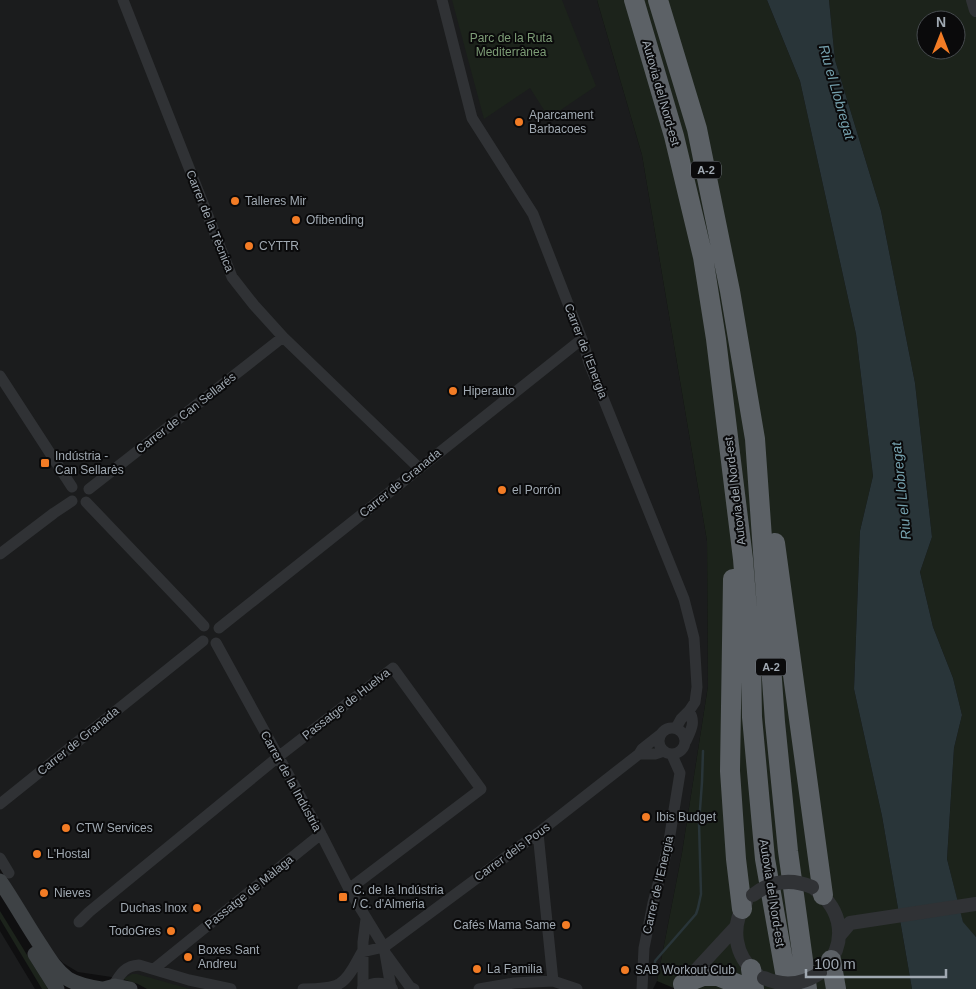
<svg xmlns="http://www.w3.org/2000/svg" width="976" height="989" font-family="Arial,sans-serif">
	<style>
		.built { fill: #1b1c1d }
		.green { fill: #1c231b; fill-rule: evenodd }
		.water { fill: #293539 }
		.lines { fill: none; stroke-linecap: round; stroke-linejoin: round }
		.stream { stroke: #293539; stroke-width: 2.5 }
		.minor { stroke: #303235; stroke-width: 11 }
		.tertiary { stroke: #303235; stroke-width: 14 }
		.secondary { stroke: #3e4245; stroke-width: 15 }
		.motorway { stroke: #5c6166; stroke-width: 20 }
		.tertiary-bridge { stroke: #303235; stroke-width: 14 }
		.poi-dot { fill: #f37c25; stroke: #0a0a0b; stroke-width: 2 }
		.labels { text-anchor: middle; stroke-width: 4; stroke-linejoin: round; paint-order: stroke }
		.shield { fill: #0a0a0b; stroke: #737980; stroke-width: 1 }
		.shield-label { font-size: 11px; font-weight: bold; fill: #a0a9b2 }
		.park-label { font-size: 12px; fill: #7d9d76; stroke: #0a0a0b }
		.street-label { font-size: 12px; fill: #a0a9b2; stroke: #0a0a0b }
		.poi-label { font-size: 12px; fill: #a0a9b2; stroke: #0a0a0b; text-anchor: start }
		.water-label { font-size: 14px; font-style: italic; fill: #75a1ae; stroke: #0a0a0b }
	</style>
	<rect width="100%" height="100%" fill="#0f0f10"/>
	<path class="built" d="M 0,0 L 597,0 L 642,155 L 707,541 L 708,686 L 682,853 L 657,981 L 653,989 L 160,989 L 125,979 L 78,972 L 63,963 L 53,953 L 0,867 Z
		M 0,931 L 35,989 L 0,989 Z"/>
	<path class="green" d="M 452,0 L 562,0 L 596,86 L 549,118 L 530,88 L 484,119 Z
		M 597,0 L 767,0 L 800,81 L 856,334 L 873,476 L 860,531 L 854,689 L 882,816 L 912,989 L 676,989 L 657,981 L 682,853 L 708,686 L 707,541 L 642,155 Z
		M 829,0 L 976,0 L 976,937 L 963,923 L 947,859 L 954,748 L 962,715 L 953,678 L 933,627 L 920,572 L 932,537 L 915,383 L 881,211 L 835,60 ZM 926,20 L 956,20 L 956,50 L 926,50 Z
		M 0,911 L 48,989 L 42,989 L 0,919 Z
		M 132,974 L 137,974 L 190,989 L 147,989 L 138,984 L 123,979 Z"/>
	<path class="water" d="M 767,0 L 829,0 L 835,60 L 881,211 L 915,383 L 932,537 L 920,572 L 933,627 L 953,678 L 962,715 L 954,748 L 947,859 L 963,922 L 976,937 L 976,989 L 912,989 L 882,816 L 854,689 L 860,531 L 873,476 L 856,334 L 800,81 Z"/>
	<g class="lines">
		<path class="stream" d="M 658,968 L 655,964 L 655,961 L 696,914 L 698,908 L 701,894 L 699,823 L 702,782 L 703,751"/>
		<path class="minor" d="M 123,0 L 232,277 L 254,305 L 283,337 L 419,468
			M 442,0 L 472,118 L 533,214 L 583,342 L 589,363 L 684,599 L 694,638 L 697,687 L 695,702 L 689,711 L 681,719 L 676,728
			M 0,376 L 72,487
			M 89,489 L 283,337
			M 86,502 L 191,612 L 204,626
			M 0,554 L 54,513 L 72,501
			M 219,628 L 577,343 L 583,342
			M 216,643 L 321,834 L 351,893 L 384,947 L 391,988
			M659 741a13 13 0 1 1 26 0a13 13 0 1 1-26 0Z
			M 686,741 C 691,730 696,722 689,711
			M 639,754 L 655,754 L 664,751
			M 0,804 L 203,641
			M 538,833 L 553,981
			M 0,858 L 9,873
			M 79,922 L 89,912 L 278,757 L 393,668 L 481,789 L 349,889
			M 386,954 L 410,987 L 414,989
			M 154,969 L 321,834
			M 113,986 C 120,975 124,966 139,965 L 189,980 L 231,989
			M 303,989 C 312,989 331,989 339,984 C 350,978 356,962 362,952 L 384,947 L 538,833 L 639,754 L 642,749 L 661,734
			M 363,989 L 363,942 L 366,919
			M 479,989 L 514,983 L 553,981 L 577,989
			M 642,989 L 644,948 L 653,903 L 668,847 L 680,773 L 672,755"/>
		<path class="tertiary" d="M 973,0 L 976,10
			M 816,890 C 842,910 847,941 826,967
			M 746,902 C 730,926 734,956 757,974
			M 839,936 L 850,923 L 976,904
			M 687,980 L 736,927
			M 364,989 C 373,984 382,983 391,989"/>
		<path class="secondary" d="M 0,881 C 15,903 28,927 43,949 C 50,960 57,971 68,979 C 78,985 89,987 101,989
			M 35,954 L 57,989
			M 104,989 L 115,986 L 130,989"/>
		<path class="motorway" d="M 634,0 L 674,136 L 703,257 L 716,339 L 743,559 L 751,660 L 752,717 L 765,859 L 788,989
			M 658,0 L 697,129 L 730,291 L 755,439 L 775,722 L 788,851 L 807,989
			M 775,543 L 823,895
			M 733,579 L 730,771 L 736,859 L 742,909
			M 831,960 L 836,989
			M 751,969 L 754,989
			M 683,984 L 703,976 L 718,976 L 742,986 L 744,989"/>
		<path class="tertiary-bridge" d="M 753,895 C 771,881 791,878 812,887
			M 764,978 C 784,987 802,985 820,973"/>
	</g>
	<g class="poi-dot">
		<circle cx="519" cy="122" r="5"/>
		<circle cx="235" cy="201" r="5"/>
		<circle cx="296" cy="220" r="5"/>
		<circle cx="249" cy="246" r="5"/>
		<circle cx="453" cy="391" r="5"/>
		<rect x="40" y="458" width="10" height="10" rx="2.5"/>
		<circle cx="502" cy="490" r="5"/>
		<circle cx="646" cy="817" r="5"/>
		<circle cx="66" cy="828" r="5"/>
		<circle cx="37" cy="854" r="5"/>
		<circle cx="44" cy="893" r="5"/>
		<rect x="338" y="892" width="10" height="10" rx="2.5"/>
		<circle cx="197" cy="908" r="5"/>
		<circle cx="566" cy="925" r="5"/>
		<circle cx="171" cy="931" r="5"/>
		<circle cx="188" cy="957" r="5"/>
		<circle cx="477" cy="969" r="5"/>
		<circle cx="625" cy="970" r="5"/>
	</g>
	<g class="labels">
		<g class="shield">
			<rect x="691" y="161.5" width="30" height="17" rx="4"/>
			<rect x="756" y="658.5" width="30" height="17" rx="4"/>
		</g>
		<g class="shield-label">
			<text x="706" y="174">A-2</text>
			<text x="771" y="671">A-2</text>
		</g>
		<g class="park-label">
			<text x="511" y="42">Parc de la Ruta<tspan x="511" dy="14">Mediterrànea</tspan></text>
		</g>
		<g class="street-label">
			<text transform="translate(661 93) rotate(74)" y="4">Autovia del Nord-est</text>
			<text transform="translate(210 221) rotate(68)" y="4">Carrer de la Tècnica</text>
			<text transform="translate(586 351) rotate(69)" y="4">Carrer de l'Energia</text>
			<text transform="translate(186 413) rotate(-38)" y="4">Carrer de Can Sellarés</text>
			<text transform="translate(400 483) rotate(-39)" y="4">Carrer de Granada</text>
			<text transform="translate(735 491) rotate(-97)" y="4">Autovia del Nord-est</text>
			<text transform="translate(346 704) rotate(-38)" y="4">Passatge de Huelva</text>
			<text transform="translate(78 741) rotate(-39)" y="4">Carrer de Granada</text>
			<text transform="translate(291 781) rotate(61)" y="4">Carrer de la Indústria</text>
			<text transform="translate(512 852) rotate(-36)" y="4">Carrer dels Pous</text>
			<text transform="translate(658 885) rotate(-77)" y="4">Carrer de l'Energia</text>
			<text transform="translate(249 892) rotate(-39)" y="4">Passatge de Màlaga</text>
			<text transform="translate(772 893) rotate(81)" y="4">Autovia del Nord-est</text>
		</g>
		<g class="poi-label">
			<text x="529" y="119">Aparcament<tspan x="529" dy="14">Barbacoes</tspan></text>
			<text x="245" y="205">Talleres Mir</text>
			<text x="306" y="224">Ofibending</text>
			<text x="259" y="250">CYTTR</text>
			<text x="463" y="395">Hiperauto</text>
			<text x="55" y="460">Indústria -<tspan x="55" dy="14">Can Sellarès</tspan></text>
			<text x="512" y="494">el Porrón</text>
			<text x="656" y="821">Ibis Budget</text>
			<text x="76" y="832">CTW Services</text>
			<text x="47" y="858">L'Hostal</text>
			<text x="353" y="894">C. de la Indústria<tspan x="353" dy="14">/ C. d'Almeria</tspan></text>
			<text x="54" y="897">Nieves</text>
			<text x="187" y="912" text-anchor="end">Duchas Inox</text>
			<text x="556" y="929" text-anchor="end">Cafés Mama Same</text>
			<text x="161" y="935" text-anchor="end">TodoGres</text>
			<text x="198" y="954">Boxes Sant<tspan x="198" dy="14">Andreu</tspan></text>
			<text x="487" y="973">La Familia</text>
			<text x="635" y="974">SAB Workout Club</text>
		</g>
		<g class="water-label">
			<text transform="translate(837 92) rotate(74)" y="5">Riu el Llobregat</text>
			<text transform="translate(901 491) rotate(-96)" y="5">Riu el Llobregat</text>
		</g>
	</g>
	<g transform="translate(941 35)"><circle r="24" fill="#0a0a0b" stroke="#464a4e"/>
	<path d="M0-4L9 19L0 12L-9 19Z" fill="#f37c25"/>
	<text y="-8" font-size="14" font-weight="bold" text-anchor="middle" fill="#a0a9b2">N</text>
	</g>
	<path d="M806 969v8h140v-8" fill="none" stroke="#a0a9b2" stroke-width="2.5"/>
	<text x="814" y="969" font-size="15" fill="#a0a9b2" stroke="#0a0a0b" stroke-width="4" paint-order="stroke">100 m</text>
</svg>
